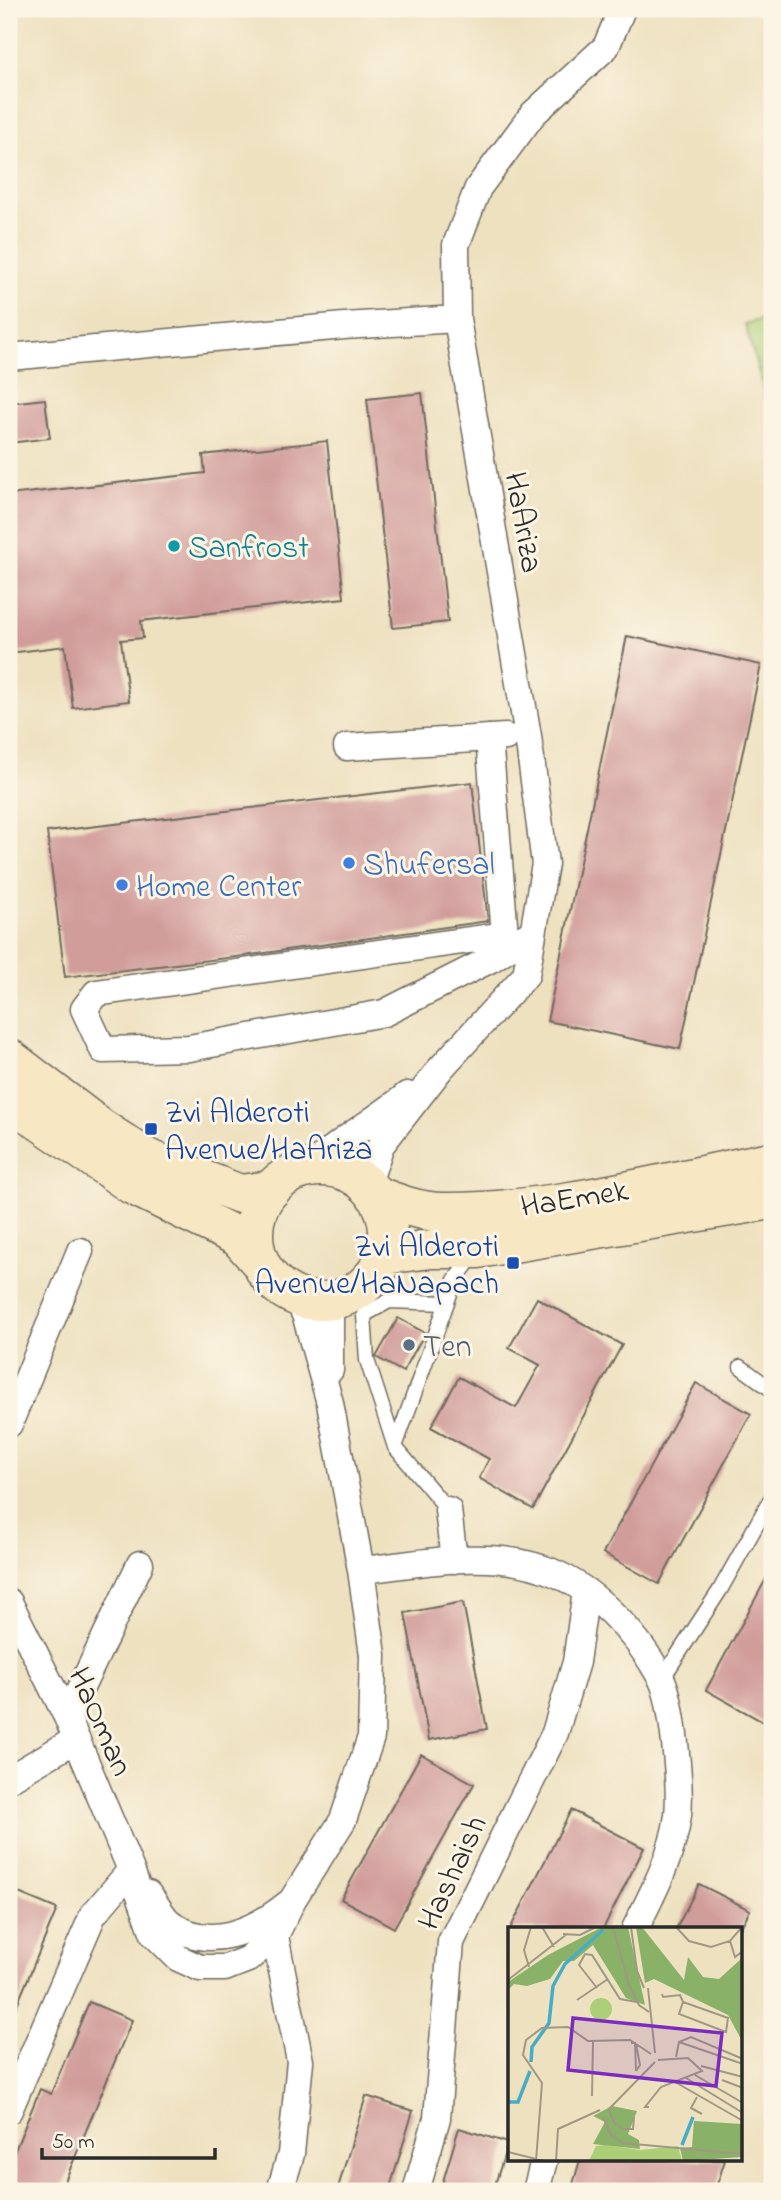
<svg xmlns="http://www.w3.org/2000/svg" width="781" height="2200" font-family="'Indie Flower',sans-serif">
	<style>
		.green { fill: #acce76; stroke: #6c7c50; stroke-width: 2 }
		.building { fill: #d19d9b }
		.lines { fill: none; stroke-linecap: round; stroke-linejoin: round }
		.lane-casing { stroke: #6f6b5f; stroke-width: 17 }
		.street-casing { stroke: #6f6b5f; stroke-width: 29 }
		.secondary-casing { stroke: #6f6b5f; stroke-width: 41 }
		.lane { stroke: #fff; stroke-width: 14 }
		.street { stroke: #fff; stroke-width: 26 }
		.secondary { stroke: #f8e7c3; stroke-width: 38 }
		.culture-dot { fill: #0f9aa8; stroke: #fcf5e5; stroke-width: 2.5 }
		.shop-dot { fill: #3f7fe0; stroke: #fcf5e5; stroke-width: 2.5 }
		.transit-dot { fill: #1a4fb4; stroke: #fcf5e5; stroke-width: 2.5 }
		.service-dot { fill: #5c6f8a; stroke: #fcf5e5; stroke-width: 2.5 }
		.labels { text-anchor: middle; stroke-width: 6; stroke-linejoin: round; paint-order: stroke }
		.street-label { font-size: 32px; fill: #2b2b2b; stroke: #fcf5e5 }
		.culture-label { font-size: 32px; fill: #0d838f; stroke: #fcf5e5; text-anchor: start }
		.shop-label { font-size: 32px; fill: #366cbe; stroke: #fcf5e5; text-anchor: start }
		.transit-label { font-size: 32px; fill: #164399; stroke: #fcf5e5; text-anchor: start }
		.service-label { font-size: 32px; fill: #4e5e75; stroke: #fcf5e5; text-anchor: start }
		.inset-river { fill: none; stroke: #46adc5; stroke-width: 3.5 }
		.inset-road { fill: none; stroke: #a09884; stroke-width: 2 }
		.view { fill: #7b2cbf; fill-opacity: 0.15; stroke: #7b2cbf; stroke-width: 3.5 }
		.inset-edge { fill: none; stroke: #2b2b2b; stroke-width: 3.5 }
	</style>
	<rect width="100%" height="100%" fill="#fcf5e5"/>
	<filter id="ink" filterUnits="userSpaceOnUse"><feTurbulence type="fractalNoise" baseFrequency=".0143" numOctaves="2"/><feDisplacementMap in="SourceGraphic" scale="14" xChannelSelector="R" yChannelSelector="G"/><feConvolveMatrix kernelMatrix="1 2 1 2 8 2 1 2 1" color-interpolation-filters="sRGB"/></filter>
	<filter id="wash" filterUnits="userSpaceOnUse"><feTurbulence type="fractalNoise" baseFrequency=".00686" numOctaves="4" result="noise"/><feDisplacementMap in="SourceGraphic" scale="28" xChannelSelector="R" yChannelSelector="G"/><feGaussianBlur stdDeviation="1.57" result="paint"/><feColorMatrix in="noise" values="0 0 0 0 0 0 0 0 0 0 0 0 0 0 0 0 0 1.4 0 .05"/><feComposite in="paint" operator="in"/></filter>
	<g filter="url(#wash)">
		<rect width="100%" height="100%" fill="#eee1c0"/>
		<path class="green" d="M 772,316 L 772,419 L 745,324 Z"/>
		<g id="blocks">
			<path class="building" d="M 422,393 L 448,622 L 393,628 L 367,399 Z
				M 45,399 L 50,438 L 9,443 L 9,403 Z
				M 327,441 L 344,598 L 141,621 L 143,638 L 121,640 L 129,701 L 73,708 L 65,646 L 9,653 L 9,495 L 205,473 L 203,455 Z
				M 627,636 L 761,665 L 680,1049 L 547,1021 Z
				M 472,782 L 488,921 L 244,956 L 65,977 L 47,832 Z
				M 537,1298 L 622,1345 L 533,1509 L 479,1478 L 489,1459 L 431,1427 L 459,1377 L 516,1408 L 540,1365 L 509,1348 Z
				M 398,1318 L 425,1333 L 403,1372 L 376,1357 Z
				M 696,1383 L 751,1414 L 659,1584 L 603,1553 Z
				M 772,1568 L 772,1727 L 706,1690 Z
				M 463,1602 L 487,1729 L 429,1740 L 405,1613 Z
				M 421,1754 L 474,1784 L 394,1928 L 341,1899 Z
				M 571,1810 L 644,1848 L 603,1929 L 510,1929 Z
				M 699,1884 L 750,1910 L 740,1929 L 676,1929 Z
				M 9,1889 L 57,1909 L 9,2024 Z
				M 89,2002 L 132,2020 L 61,2191 L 9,2191 L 9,2165 L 40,2089 L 51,2094 Z
				M 366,2096 L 413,2111 L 389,2191 L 337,2191 Z
				M 459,2128 L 508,2143 L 493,2191 L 440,2191 Z
				M 580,2160 L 725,2160 L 715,2191 L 571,2191 Z"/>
		</g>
	</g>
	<g filter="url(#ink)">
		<use href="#blocks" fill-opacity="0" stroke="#6f6b5f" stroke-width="2"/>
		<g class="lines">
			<defs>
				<path id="lane" d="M 741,1367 L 772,1390
					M 395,1447 L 367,1360 L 364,1315 L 389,1301 L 446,1303
					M 448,1510 L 395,1447 L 455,1280 L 475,1253
					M 662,1679 L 720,1590 L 772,1497"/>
				<path id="street" d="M 9,357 L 344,326 L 457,319
					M 489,738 L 505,935 L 96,993 L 84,1009 L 103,1050 L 189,1048 L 384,1013 L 491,959 L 533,932
					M 347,747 L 506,737
					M 308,1169 C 338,1141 375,1121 407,1095
					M 367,1186 L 381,1145 L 441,1068 L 526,975 L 545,864 L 528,736 L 457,319 L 456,245 L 478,188 L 533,114 L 606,47 L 622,9
					M 330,1370 L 330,1312 L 333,1301
					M 9,1424 L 80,1251
					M 448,1510 L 454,1560
					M 361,1570 C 420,1564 484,1549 541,1568 C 590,1583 637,1633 661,1678 C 673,1700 681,1788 678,1815 C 673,1855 653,1893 635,1929
					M 9,1602 L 67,1717 L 131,1870 L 154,1934 L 178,1958 L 200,1968 L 225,1968 L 248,1959 L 275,1936 L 293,1899 L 343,1820 L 371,1737 L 373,1655 L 361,1570 L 330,1403 L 306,1317 L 297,1297
					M 67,1717 L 140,1564
					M 9,1779 L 75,1740
					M 148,1894 C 155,1902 161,1914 168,1921 C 206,1954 256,1930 289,1903
					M 275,1936 L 300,2061 L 291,2154 L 280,2191
					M 9,2110 L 93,1915 L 131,1870
					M 416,2191 L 437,2118 L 451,1942 L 555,1733 L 576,1662 L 586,1591
					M 536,2191 L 544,2160"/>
				<path id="secondary" d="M 9,1058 L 102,1129 L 147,1158 L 240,1194 L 271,1190
					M 9,1100 L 132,1185 L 238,1237 L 259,1261
					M254 1234a67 67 0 1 1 134 0a67 67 0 1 1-134 0Z
					M 375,1195 C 396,1203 420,1212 443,1212 C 551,1213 666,1181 772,1161
					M 384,1255 L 432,1249 L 478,1249 L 772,1200"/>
			</defs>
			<use href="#lane" class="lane-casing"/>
			<use href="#street" class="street-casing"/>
			<use href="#secondary" class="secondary-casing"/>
			<use href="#lane" class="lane"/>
			<use href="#street" class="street"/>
			<use href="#secondary" class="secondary"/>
		</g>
	</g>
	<circle class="culture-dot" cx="174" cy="546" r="7"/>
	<g class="shop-dot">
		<circle cx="349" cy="863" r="7"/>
		<circle cx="122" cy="885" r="7"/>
	</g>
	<g class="transit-dot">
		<rect x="144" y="1122" width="14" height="14" rx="3.5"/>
		<rect x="506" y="1256" width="14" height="14" rx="3.5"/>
	</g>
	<circle class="service-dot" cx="409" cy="1345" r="7"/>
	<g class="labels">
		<g class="street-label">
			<text transform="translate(525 522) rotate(80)" y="11">HaAriza</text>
			<text transform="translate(574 1197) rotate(-9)" y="11">HaEmek</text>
			<text transform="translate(102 1721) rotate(66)" y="11">HaOman</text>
			<text transform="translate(451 1872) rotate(-65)" y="11">Hashaish</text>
		</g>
		<g class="culture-label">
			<text x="188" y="557">Sanfrost</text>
		</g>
		<g class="shop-label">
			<text x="363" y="874">Shufersal</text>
			<text x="136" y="896">Home Center</text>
		</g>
		<g class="transit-label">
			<text x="165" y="1122">Zvi Alderoti<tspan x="165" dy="37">Avenue/HaAriza</tspan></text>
			<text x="499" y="1256" text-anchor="end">Zvi Alderoti<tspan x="499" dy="37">Avenue/HaNapach</tspan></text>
		</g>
		<g class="service-label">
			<text x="423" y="1356">Ten</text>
		</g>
	</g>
	<g transform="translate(508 1927)">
		<rect width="234" height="234" fill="#eee1c0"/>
		<path d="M82 82a11 11 0 1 1 22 0a11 11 0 1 1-22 0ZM 97,218 L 132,223 L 170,219 L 174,234 L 81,234 L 88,219 Z" fill="#acce76"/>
		<path d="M 94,0 L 120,0 L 137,78 L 118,71 L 85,18 L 66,34 L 55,34 L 42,52 L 19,59 L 6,57 L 0,63 L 0,55 L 40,28 ZM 128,0 L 134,0 L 176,53 L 180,30 L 195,50 L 211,52 L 234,31 L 234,114 L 220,88 L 146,52 L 137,56 ZM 104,179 L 129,184 L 120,207 L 131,213 L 132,222 L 85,217 L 97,195 L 85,189 ZM 186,194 L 234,197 L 234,230 L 175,234 L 172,221 L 184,220 Z" fill="#89b167"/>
		<path class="inset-river" d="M 23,135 L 24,120 L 41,96 L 45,59 L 57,37 L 95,3M 0,175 L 10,175 L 22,144M 174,218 L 185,190"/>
		<path class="inset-road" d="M 34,0 L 46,20M 105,0 L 121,58 L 131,78 L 141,85M 123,0 L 129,44 L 136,61M 168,0 L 181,14 L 203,20 L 222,14 L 234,0M 55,7 L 72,8 L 88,0M 222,14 L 227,30 L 235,24M 21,40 L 16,23 L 23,0M 0,53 L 59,7M 89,61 L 71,38 L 77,27 L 84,28 L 112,72 L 129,75M 140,61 L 147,126M 154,67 L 155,70 L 172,68 L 175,75 L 220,91 L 218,105 L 171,87 L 175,75M 69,73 L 100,52M 171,115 L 235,137M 123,116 L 127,116 L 128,144M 168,130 L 171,115 L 183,110 L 235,132M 193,139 L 235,150M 128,144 L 132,138 L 128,117M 187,148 L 235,176M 178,151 L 235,186M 214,153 L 235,161M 167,155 L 235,194M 84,169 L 85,115M 189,170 L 183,181 L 194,187M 141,180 L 137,180 L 153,160 L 194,144 L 180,131 L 150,133M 100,183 L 147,135M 101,184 L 107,197 L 116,202 L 125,202 L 126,190M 95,190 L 103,208 L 115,216 L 235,227M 0,225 L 36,234M 28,234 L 34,156 L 15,128 L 18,113 L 34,101 L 60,100 L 80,114 L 122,113 L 143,127M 48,234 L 50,202 L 92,183"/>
		<path class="view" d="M 65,91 L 214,106 L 208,159 L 60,143 Z"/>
		<rect width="234" height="234" class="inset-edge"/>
	</g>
	<rect width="781" height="2200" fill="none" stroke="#fcf5e5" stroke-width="35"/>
	<path d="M42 2148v10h173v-10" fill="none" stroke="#2b2b2b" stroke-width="3.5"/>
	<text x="52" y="2148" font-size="21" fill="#2b2b2b" stroke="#fcf5e5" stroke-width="5" paint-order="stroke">50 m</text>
</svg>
